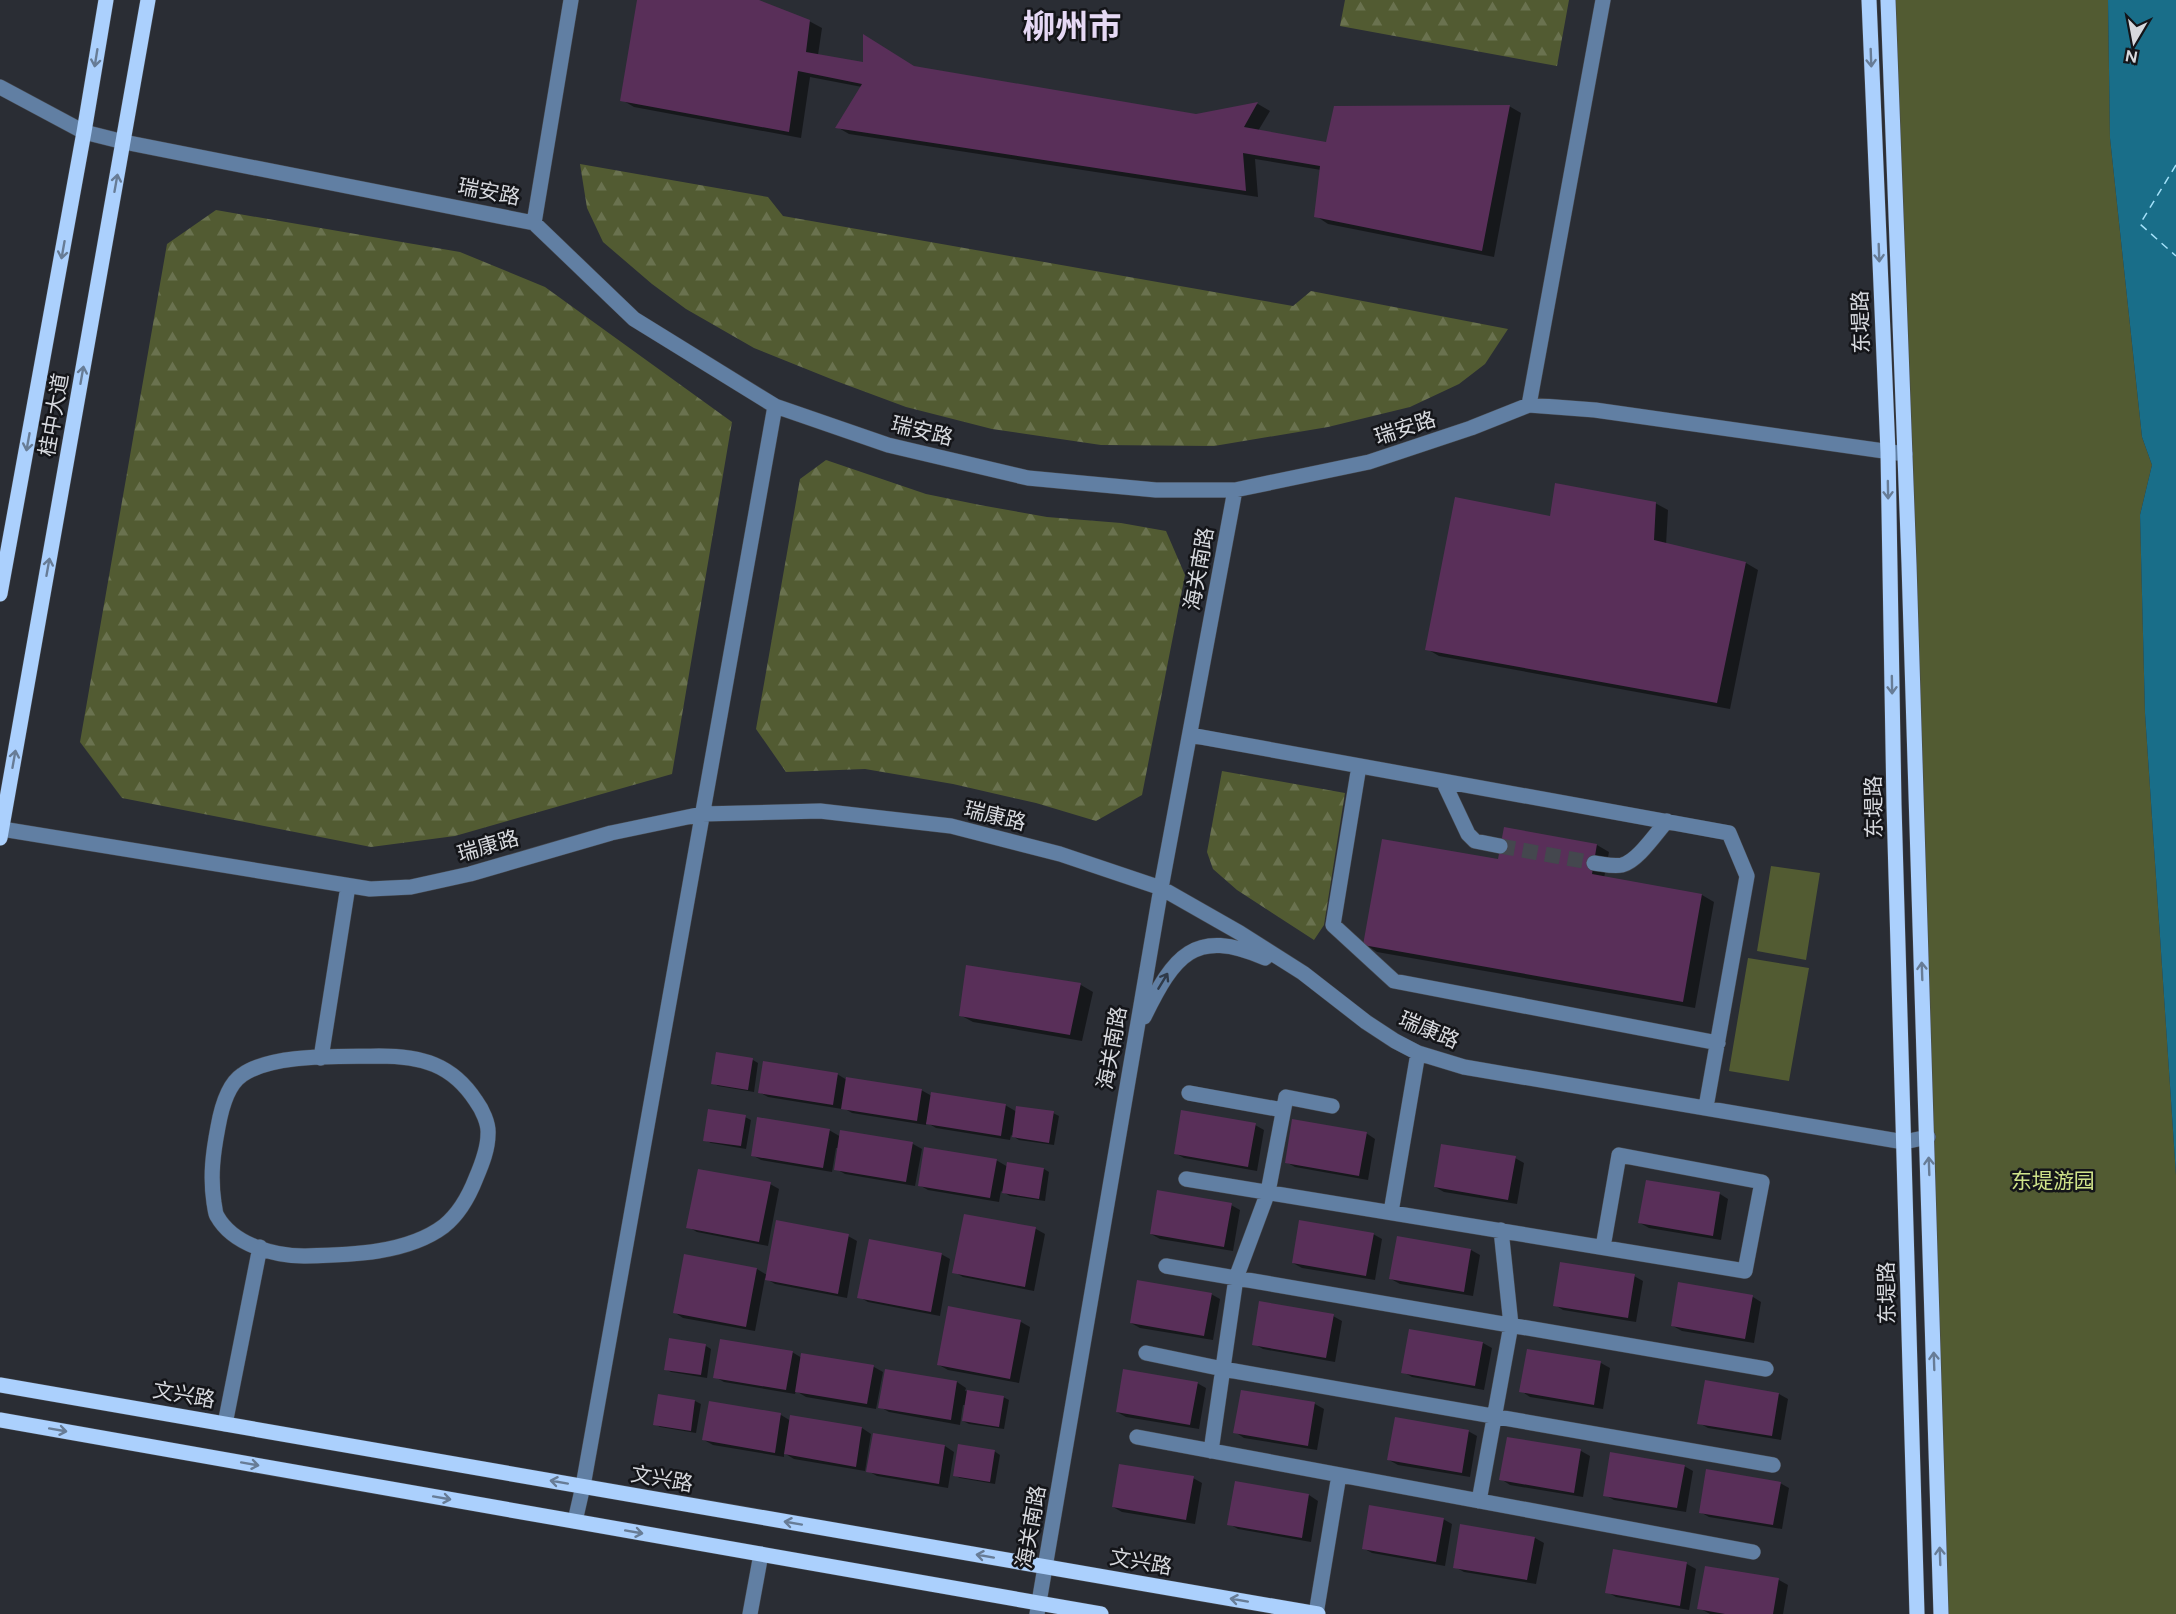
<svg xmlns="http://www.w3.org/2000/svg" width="2176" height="1614" font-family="Figtree,'Noto Sans SC',sans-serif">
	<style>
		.green { fill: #525b32 }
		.forest { fill: url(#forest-firs) }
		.water { fill: #196e89 }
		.shadow { fill: #0007 }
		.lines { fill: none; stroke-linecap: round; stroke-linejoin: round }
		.ferry { stroke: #a4e1f9; stroke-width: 1.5; stroke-dasharray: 8 6; stroke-linecap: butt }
		.building { fill: #592f59 }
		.minor-tunnel { stroke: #44474e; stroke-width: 15; stroke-dasharray: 15 8; stroke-linecap: butt }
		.minor-casing { stroke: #46494f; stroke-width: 16 }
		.major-casing { stroke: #46494f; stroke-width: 16 }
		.minor { stroke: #617fa3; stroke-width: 15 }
		.major { stroke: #abd0fd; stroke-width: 15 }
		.oneway { stroke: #677c96 }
		.oneway2 { stroke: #2f3a49 }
		.labels { text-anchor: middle; stroke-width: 5; stroke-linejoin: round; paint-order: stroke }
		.street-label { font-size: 21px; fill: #d7d9de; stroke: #141519 }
		.park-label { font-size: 21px; fill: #d0e48a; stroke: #141519 }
		.town-label { font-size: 33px; font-weight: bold; fill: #e6d9f5; stroke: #141519 }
	</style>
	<defs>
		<pattern id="forest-firs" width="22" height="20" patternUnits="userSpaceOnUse" patternTransform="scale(1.5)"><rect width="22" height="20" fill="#525b32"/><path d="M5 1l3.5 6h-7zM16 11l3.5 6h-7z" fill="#6a724f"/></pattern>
	</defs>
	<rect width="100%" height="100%" fill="#2a2d34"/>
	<path class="green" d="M 1888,0 L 2108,0 L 2110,138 L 2142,437 L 2152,465 L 2140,515 L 2145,713 L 2176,1175 L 2176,1614 L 1941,1614 Z
		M 1771,866 L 1820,873 L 1806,960 L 1757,951 Z
		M 1748,958 L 1809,968 L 1789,1081 L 1729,1071 Z"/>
	<path class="forest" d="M 1345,0 L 1569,0 L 1557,66 L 1340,26 Z
		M 580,164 L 768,197 L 783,216 L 1293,306 L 1311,291 L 1508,329 L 1485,364 L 1459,384 L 1410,407 L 1328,427 L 1214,446 L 1101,445 L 992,429 L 906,407 L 836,381 L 754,348 L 686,309 L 652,284 L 603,242 L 587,208 Z
		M 216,210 L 460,252 L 545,287 L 732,422 L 672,774 L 455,836 L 371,847 L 122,798 L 80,742 L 167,244 Z
		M 826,460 L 926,494 L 980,505 L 1047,517 L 1121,523 L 1166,531 L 1185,575 L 1142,795 L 1096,821 L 1036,803 L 953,784 L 865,769 L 786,772 L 756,729 L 800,479 Z
		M 1222,771 L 1345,793 L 1324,925 L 1314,940 L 1237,890 L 1213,869 L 1207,852 Z"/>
	<path class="water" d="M 2108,0 L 2176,0 L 2176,1175 L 2145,713 L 2140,515 L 2152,465 L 2142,437 L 2110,138 Z"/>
	<path class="shadow" d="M 638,0 L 755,0 L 809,21 L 822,28 L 818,55 L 864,63 L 915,67 L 1196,115 L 1258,104 L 1270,111 L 1258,131 L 1327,143 L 1509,106 L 1521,113 L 1494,257 L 1328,224 L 1316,216 L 1321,170 L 1255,159 L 1258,197 L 849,134 L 837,127 L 862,87 L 810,77 L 801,138 L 634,107 L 622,100 Z
		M 1655,503 L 1668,510 L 1666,545 L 1746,563 L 1758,570 L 1730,709 L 1439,656 L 1427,649 L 1551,518 Z
		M 1597,845 L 1609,852 L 1604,878 L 1702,895 L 1714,902 L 1695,1008 L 1377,952 L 1365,944 L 1499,861 Z
		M 967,967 L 1081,985 L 1093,992 L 1082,1041 L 973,1022 L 960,1015 Z
		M 753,1060 L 758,1063 L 754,1092 L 718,1086 L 713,1083 Z
		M 837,1074 L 847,1080 L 921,1090 L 932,1096 L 1005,1105 L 1017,1112 L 1053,1113 L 1059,1116 L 1054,1145 L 1019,1140 L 1011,1135 L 1010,1140 L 936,1128 L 926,1122 L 926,1125 L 852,1113 L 842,1107 L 842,1109 L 768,1097 L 759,1092 Z
		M 745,1117 L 751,1120 L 746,1149 L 711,1143 L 705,1140 Z
		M 1255,1125 L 1264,1130 L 1257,1171 L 1184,1158 L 1175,1153 Z
		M 829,1130 L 841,1137 L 913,1144 L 922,1149 L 915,1186 L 845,1174 L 836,1169 L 839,1148 L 836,1148 L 832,1172 L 761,1160 L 752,1155 Z
		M 1366,1133 L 1375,1139 L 1368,1180 L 1295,1167 L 1286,1162 Z
		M 1515,1158 L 1524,1163 L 1517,1204 L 1444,1192 L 1435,1187 Z
		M 996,1160 L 1008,1167 L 1044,1169 L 1049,1172 L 1045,1201 L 1010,1196 L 1001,1191 L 999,1202 L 928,1190 L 919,1185 Z
		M 770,1184 L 779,1189 L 768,1246 L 697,1232 L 688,1227 Z
		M 1720,1194 L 1728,1199 L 1721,1240 L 1649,1228 L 1640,1223 Z
		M 1231,1205 L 1240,1210 L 1233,1251 L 1160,1239 L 1151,1234 Z
		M 965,1215 L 1036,1229 L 1045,1234 L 1034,1291 L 963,1277 L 954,1272 Z
		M 1373,1234 L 1382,1239 L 1375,1280 L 1302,1268 L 1293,1263 Z
		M 848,1236 L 857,1241 L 847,1298 L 775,1284 L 765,1278 L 755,1331 L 683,1318 L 674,1312 L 757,1269 L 767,1275 Z
		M 1471,1250 L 1480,1255 L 1473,1296 L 1400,1284 L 1391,1279 Z
		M 941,1254 L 950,1259 L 940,1316 L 868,1302 L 859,1297 Z
		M 1634,1276 L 1643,1281 L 1636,1322 L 1563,1310 L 1555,1305 Z
		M 1211,1294 L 1220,1299 L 1213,1340 L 1140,1328 L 1131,1323 Z
		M 1753,1297 L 1761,1302 L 1754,1343 L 1682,1331 L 1673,1326 Z
		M 950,1308 L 1021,1322 L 1030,1327 L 1019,1383 L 948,1370 L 939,1365 Z
		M 1333,1316 L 1342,1321 L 1335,1362 L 1263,1349 L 1254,1344 Z
		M 1483,1343 L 1492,1348 L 1484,1390 L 1412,1377 L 1403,1372 Z
		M 706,1346 L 711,1349 L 707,1378 L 671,1372 L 665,1369 Z
		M 792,1352 L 802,1358 L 874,1367 L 883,1372 L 876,1409 L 806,1397 L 796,1391 L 795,1394 L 724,1382 L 715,1377 Z
		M 1601,1363 L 1610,1368 L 1603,1409 L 1530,1397 L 1521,1391 Z
		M 886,1371 L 957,1382 L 966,1388 L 965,1391 L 1003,1397 L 1009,1400 L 1004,1429 L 969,1424 L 963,1421 L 966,1405 L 963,1405 L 960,1425 L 889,1412 L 880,1407 Z
		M 1706,1382 L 1779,1394 L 1788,1399 L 1781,1440 L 1708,1428 L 1699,1423 Z
		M 1197,1383 L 1206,1388 L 1199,1429 L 1126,1417 L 1117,1412 Z
		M 1242,1391 L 1315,1404 L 1324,1409 L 1317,1450 L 1244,1438 L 1235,1432 Z
		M 659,1395 L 695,1401 L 701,1404 L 696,1433 L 660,1427 L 655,1424 Z
		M 781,1415 L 791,1421 L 862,1428 L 871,1434 L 865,1471 L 794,1459 L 784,1453 L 784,1457 L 713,1445 L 704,1440 Z
		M 1468,1431 L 1477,1436 L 1470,1477 L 1398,1465 L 1389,1460 Z
		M 874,1435 L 945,1446 L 954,1452 L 948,1488 L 877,1476 L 868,1471 Z
		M 1508,1438 L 1581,1451 L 1590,1456 L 1583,1497 L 1510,1485 L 1501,1479 Z
		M 994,1451 L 1000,1455 L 995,1484 L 960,1478 L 954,1475 Z
		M 1684,1466 L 1693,1471 L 1686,1512 L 1614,1500 L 1605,1495 Z
		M 1193,1478 L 1202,1483 L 1195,1524 L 1122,1512 L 1113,1507 Z
		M 1780,1483 L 1789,1488 L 1782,1529 L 1709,1517 L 1700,1512 Z
		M 1309,1495 L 1318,1501 L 1311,1542 L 1238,1529 L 1229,1524 Z
		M 1443,1519 L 1452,1524 L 1445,1566 L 1372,1553 L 1363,1548 Z
		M 1535,1538 L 1544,1543 L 1536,1584 L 1464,1572 L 1455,1567 Z
		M 1614,1551 L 1687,1564 L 1696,1569 L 1689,1610 L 1616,1597 L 1607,1592 Z
		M 1706,1567 L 1779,1580 L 1788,1585 L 1783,1614 L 1710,1614 L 1699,1608 Z"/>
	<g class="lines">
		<path class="ferry" d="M 2176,165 L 2140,224 L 2176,256"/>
	</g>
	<path class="building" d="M 637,0 L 759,0 L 810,20 L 806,52 L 863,62 L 863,34 L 914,66 L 1196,114 L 1258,102 L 1244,127 L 1326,142 L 1334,106 L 1510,105 L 1482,251 L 1314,217 L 1320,166 L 1243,153 L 1246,191 L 835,128 L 862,84 L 798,71 L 789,132 L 620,101 Z
		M 1555,483 L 1656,502 L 1654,540 L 1746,562 L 1717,703 L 1425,650 L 1455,497 L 1550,516 Z
		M 1504,827 L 1597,844 L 1592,874 L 1702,894 L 1683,1002 L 1363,945 L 1382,839 L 1498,859 Z
		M 966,965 L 1081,983 L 1070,1035 L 959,1016 Z
		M 716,1052 L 753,1058 L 748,1090 L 711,1084 Z
		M 763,1061 L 838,1073 L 833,1105 L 758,1093 Z
		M 846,1077 L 922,1089 L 917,1121 L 841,1109 Z
		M 931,1092 L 1006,1104 L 1001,1136 L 926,1124 Z
		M 1016,1106 L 1054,1111 L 1049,1143 L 1012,1137 Z
		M 708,1109 L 746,1115 L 741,1146 L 703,1141 Z
		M 1181,1110 L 1256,1123 L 1248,1167 L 1174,1154 Z
		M 757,1117 L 830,1129 L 823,1168 L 751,1156 Z
		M 1292,1119 L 1367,1132 L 1359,1176 L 1285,1163 Z
		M 840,1130 L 913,1142 L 906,1182 L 834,1170 Z
		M 1441,1144 L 1516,1156 L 1508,1200 L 1434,1187 Z
		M 924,1147 L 997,1159 L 990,1198 L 918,1186 Z
		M 1007,1162 L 1044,1168 L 1039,1199 L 1002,1193 Z
		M 698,1169 L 771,1182 L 759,1242 L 686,1228 Z
		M 1646,1180 L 1720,1192 L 1713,1236 L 1638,1223 Z
		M 1157,1190 L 1232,1203 L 1224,1247 L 1150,1234 Z
		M 964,1214 L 1036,1227 L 1025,1287 L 952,1273 Z
		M 776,1220 L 849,1234 L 838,1294 L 765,1280 Z
		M 1299,1220 L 1374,1233 L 1366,1276 L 1292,1263 Z
		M 1397,1236 L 1471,1249 L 1464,1292 L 1389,1279 Z
		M 869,1239 L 942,1253 L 931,1312 L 857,1298 Z
		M 684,1254 L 757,1268 L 746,1327 L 673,1313 Z
		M 1560,1262 L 1635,1274 L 1628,1318 L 1553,1306 Z
		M 1137,1280 L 1212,1293 L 1204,1336 L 1130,1323 Z
		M 1678,1282 L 1753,1295 L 1745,1339 L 1671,1326 Z
		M 1259,1301 L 1334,1314 L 1326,1358 L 1252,1345 Z
		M 948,1306 L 1021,1320 L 1010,1379 L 937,1365 Z
		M 1409,1329 L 1483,1342 L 1475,1386 L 1401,1373 Z
		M 669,1338 L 706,1344 L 701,1375 L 664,1370 Z
		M 720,1339 L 793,1351 L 786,1390 L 713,1378 Z
		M 1527,1349 L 1601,1361 L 1594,1405 L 1519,1392 Z
		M 801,1353 L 874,1365 L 867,1404 L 795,1392 Z
		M 885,1369 L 957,1381 L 951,1420 L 878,1408 Z
		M 1123,1369 L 1198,1382 L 1190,1425 L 1116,1412 Z
		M 1705,1380 L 1779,1393 L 1772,1436 L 1697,1424 Z
		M 967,1390 L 1004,1396 L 999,1427 L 962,1421 Z
		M 1241,1390 L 1315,1402 L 1308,1446 L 1233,1433 Z
		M 658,1394 L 695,1400 L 691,1431 L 653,1425 Z
		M 709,1401 L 781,1413 L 775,1453 L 702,1440 Z
		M 790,1415 L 862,1427 L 856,1467 L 784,1454 Z
		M 1395,1417 L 1469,1430 L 1462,1473 L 1387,1460 Z
		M 873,1433 L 945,1445 L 939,1484 L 866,1472 Z
		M 1507,1437 L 1581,1449 L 1574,1493 L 1499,1480 Z
		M 958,1444 L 995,1450 L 990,1482 L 953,1476 Z
		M 1610,1452 L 1685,1465 L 1677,1508 L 1603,1496 Z
		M 1119,1464 L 1194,1476 L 1186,1520 L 1112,1507 Z
		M 1706,1469 L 1781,1482 L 1773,1525 L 1699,1513 Z
		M 1235,1481 L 1309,1494 L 1302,1538 L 1227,1525 Z
		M 1369,1505 L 1444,1518 L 1436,1562 L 1362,1549 Z
		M 1460,1524 L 1535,1537 L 1527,1580 L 1453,1568 Z
		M 1613,1549 L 1687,1562 L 1680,1606 L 1605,1593 Z
		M 1705,1566 L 1779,1578 L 1773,1614 L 1725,1614 L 1697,1609 Z"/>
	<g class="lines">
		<path class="minor-tunnel" d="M 1500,846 L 1594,863"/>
		<defs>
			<path id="minor" d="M 0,87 L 84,132 L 124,142 L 534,223 L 634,319 L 775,406 L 888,445 L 1028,478 L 1156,490 L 1235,490 L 1369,462 L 1471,428 L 1529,405 L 1595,410 L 1905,454
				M 534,223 L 571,0
				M 1529,405 L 1603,0
				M 1190,735 L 1729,833 L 1747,876 L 1706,1107
				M 1359,766 L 1333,925 L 1394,981 L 1718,1043
				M 1443,781 L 1468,834 L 1475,841 L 1500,846
				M 2,829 L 370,889 L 411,887 L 470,874 L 611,833 L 702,814 L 820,811 L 951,826 L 1060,854 L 1161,888 L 1240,933 L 1303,973 L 1366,1022 L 1395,1041 L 1418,1053 L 1464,1067 L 1904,1142 L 1928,1137
				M 1594,863 C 1603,864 1613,867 1622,865 C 1638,861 1656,833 1667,821
				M 1144,1017 C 1174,956 1194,927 1265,958
				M 379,1056 C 421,1056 452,1064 476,1101 C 482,1109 489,1124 488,1134 C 488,1149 482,1164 476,1178 C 469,1196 460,1213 444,1226 C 407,1254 349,1255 304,1256 C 275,1256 233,1245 217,1216 C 215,1213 215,1207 214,1203 C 210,1176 213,1153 218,1127 C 221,1110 227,1085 242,1075 C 273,1053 341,1057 379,1056 Z
				M 321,1058 L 348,886
				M 1189,1093 L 1283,1110
				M 1186,1179 L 1745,1271 L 1762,1182 L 1619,1155 L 1603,1247
				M 1391,1212 L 1418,1053
				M 1166,1266 L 1766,1369
				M 1146,1353 L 1223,1369 L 1773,1465
				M 225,1424 L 260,1247
				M 1137,1437 L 1753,1552
				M 1211,1451 L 1236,1278 L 1268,1192 L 1286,1097 L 1332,1106
				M 1479,1501 L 1511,1325 L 1501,1230
				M 575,1521 L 583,1486 L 775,406
				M 750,1614 L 761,1554
				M 1037,1614 L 1161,888 L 1235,490
				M 1316,1614 L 1339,1475"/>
			<path id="major" d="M 1869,0 L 1888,452 L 1894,805 L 1917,1614
				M 1888,0 L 1909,564 L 1941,1614
				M 0,594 L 84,132 L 106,0
				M 0,838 L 148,0
				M 0,1385 L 1318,1614
				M 0,1420 L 1101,1614"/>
		</defs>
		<use href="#minor" class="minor-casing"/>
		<use href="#major" class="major-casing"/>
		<use href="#minor" class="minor"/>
		<use href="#major" class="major"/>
	</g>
	<defs><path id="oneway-shaft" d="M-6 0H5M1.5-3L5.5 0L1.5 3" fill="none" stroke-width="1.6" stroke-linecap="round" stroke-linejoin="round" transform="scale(1.5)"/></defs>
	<g class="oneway">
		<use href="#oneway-shaft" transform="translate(96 58) rotate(99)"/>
		<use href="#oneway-shaft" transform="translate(1871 58) rotate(88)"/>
		<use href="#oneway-shaft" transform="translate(116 183) rotate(-80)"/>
		<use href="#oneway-shaft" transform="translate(63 250) rotate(100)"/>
		<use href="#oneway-shaft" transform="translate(1879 253) rotate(88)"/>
		<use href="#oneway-shaft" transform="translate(82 375) rotate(-80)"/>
		<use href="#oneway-shaft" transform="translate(28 442) rotate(100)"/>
		<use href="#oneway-shaft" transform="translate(1888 490) rotate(89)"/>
		<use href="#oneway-shaft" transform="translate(48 567) rotate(-80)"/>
		<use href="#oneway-shaft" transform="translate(1892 685) rotate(89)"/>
		<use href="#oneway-shaft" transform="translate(14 759) rotate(-80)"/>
		<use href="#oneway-shaft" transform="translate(1922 971) rotate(-92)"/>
		<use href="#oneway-shaft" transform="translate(1929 1166) rotate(-92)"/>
		<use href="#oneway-shaft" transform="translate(1934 1361) rotate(-92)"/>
		<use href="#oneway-shaft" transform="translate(58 1430) rotate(10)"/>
		<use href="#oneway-shaft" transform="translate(250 1464) rotate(10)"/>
		<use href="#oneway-shaft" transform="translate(559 1482) rotate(-170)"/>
		<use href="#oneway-shaft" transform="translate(442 1498) rotate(10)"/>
		<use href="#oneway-shaft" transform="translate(793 1523) rotate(-170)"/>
		<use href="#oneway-shaft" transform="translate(634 1532) rotate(10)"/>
		<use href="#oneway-shaft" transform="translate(985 1556) rotate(-170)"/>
		<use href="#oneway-shaft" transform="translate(1940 1556) rotate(-92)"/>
		<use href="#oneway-shaft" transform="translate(1239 1600) rotate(-170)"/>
	</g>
	<use class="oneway2" href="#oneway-shaft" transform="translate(1163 981) rotate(-59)"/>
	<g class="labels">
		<g class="street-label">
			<text transform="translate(489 192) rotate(11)" y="7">瑞安路</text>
			<text transform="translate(1861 322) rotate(-92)" y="7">东堤路</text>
			<text transform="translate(54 415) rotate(-80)" y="7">桂中大道</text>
			<text transform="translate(1405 428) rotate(-18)" y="7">瑞安路</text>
			<text transform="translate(922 431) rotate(14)" y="7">瑞安路</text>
			<text transform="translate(1199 569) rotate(-80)" y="7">海关南路</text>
			<text transform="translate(1874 807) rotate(-91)" y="7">东堤路</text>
			<text transform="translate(995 816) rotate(14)" y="7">瑞康路</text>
			<text transform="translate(488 846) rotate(-16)" y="7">瑞康路</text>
			<text transform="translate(1429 1030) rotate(23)" y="7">瑞康路</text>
			<text transform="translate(1112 1048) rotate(-80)" y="7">海关南路</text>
			<text transform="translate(1887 1293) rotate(-91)" y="7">东堤路</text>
			<text transform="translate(184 1395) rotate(10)" y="7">文兴路</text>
			<text transform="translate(662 1479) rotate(10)" y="7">文兴路</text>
			<text transform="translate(1031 1527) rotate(-80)" y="7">海关南路</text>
			<text transform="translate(1141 1562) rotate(10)" y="7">文兴路</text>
		</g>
		<g class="park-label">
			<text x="2053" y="1188">东堤游园</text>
		</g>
		<g class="town-label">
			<text x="1072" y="38">柳州市</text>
		</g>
	</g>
	<g transform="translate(2134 42) rotate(190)" stroke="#141519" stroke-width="4.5" paint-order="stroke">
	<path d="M0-4.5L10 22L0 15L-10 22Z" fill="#d7d9de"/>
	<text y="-9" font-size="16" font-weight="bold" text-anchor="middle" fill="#d7d9de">N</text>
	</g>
</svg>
